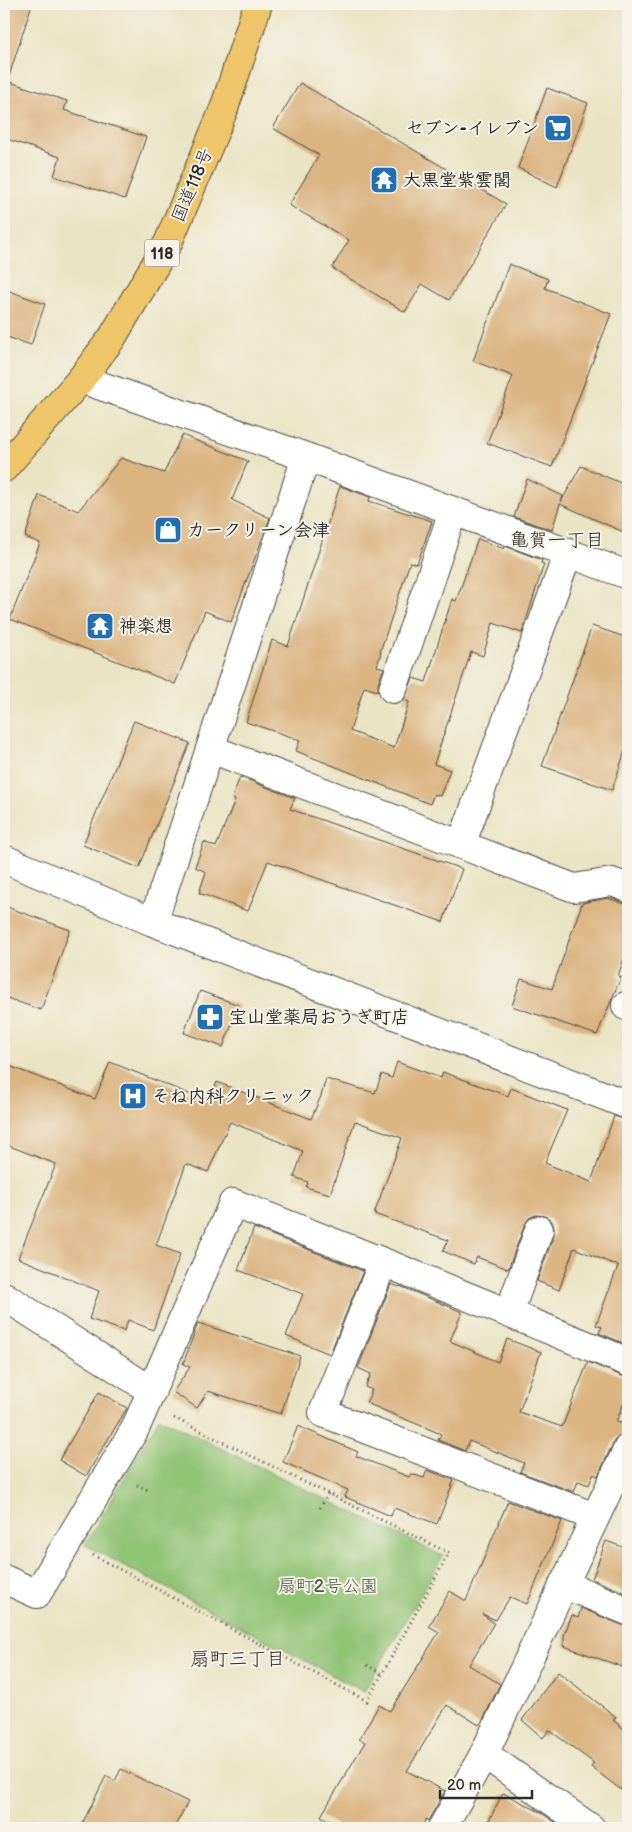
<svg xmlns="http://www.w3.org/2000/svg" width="632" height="1832" font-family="'Balsamiq Sans','Klee One',sans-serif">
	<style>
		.green { fill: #91c374; stroke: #5e7750 }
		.building { fill: #dab481 }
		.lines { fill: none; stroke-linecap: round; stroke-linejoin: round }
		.minor-casing { stroke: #484742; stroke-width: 30 }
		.highway-casing { stroke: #484742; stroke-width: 30 }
		.path { stroke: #484742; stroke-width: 3; stroke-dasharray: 1 4; stroke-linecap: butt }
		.minor { stroke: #fff; stroke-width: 28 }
		.highway { stroke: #f0c469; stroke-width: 28 }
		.labels { text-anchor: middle; stroke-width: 4; stroke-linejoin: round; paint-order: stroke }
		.shield { fill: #f7f3e8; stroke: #686764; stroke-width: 1 }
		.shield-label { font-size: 16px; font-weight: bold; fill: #2b2b2b }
		.poi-label { font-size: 18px; font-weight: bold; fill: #2b2b2b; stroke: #f7f3e8; text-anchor: start }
		.street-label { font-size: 18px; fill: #2b2b2b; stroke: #f7f3e8 }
		.park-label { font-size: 18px; fill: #4a5941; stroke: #f7f3e8 }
		.neighbourhood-label { font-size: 19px; fill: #2b2b2b; stroke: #f7f3e8 }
	</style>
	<rect width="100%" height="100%" fill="#f7f3e8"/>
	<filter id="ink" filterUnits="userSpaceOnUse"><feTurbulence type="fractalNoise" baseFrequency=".02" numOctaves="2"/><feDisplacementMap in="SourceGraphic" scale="10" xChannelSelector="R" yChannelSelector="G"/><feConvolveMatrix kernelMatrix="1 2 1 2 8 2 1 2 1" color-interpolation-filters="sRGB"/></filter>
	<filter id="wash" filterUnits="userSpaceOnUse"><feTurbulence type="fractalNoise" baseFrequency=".0096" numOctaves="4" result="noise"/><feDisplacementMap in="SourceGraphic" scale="20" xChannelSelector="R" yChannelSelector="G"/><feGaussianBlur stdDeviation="1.12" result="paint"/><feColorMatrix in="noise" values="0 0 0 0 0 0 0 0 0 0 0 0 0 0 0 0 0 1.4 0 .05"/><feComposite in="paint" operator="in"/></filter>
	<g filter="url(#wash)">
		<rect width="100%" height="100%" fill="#eae4c5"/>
		<path class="green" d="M 159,1418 L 443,1556 L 364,1692 L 85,1545 Z"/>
		<g id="blocks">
			<path class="building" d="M 4,4 L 32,4 L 9,76 L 4,75 Z
				M 4,80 L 67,101 L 64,110 L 146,137 L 125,199 L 54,176 L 60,157 L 4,138 Z
				M 300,83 L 506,204 L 449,300 L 422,284 L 405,312 L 332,268 L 349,240 L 289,205 L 319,155 L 273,128 Z
				M 547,88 L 588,103 L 557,187 L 518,168 Z
				M 509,264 L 548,279 L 545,288 L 611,314 L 552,467 L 487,443 L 513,376 L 473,361 Z
				M 4,289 L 45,304 L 31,345 L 4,336 Z
				M 182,435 L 248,461 L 232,500 L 270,518 L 231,622 L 205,611 L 175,684 L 10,619 L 40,543 L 25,537 L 39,495 L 78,511 L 121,458 L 164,473 Z
				M 581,466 L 628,486 L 628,534 L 560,504 L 552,530 L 514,517 L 527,479 L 563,496 L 561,502 Z
				M 340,486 L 370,497 L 369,501 L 432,521 L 417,564 L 410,562 L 380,652 L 381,652 L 377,666 L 384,668 L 378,684 L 378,691 L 364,687 L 350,731 L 394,748 L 409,702 L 404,700 L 413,678 L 426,682 L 452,599 L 456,601 L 478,539 L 504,549 L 505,546 L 542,560 L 541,563 L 544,564 L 522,633 L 493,623 L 483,656 L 471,652 L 434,764 L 450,770 L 440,796 L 434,794 L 430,804 L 296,751 L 300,740 L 246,722 L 272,640 L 288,646 Z
				M 592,626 L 628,638 L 628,742 L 612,790 L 542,766 Z
				M 134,721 L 190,743 L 139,868 L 83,845 Z
				M 240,777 L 295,798 L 290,809 L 462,869 L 443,922 L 268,861 L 248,911 L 199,893 L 206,872 L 195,867 L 204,842 L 216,847 L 235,800 L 232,798 Z
				M 608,898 L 628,905 L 628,946 L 618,976 L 621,977 L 597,1035 L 512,1006 L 521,979 L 552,989 L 582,903 Z
				M 4,906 L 70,930 L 41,1010 L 4,997 Z
				M 200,991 L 239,1005 L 223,1047 L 184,1033 Z
				M 110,1062 L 209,1102 L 217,1082 L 311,1119 L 321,1096 L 326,1079 L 375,1093 L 382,1074 L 392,1078 L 397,1062 L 441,1078 L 443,1072 L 508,1096 L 511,1088 L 567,1110 L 545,1163 L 591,1182 L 614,1116 L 628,1120 L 628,1345 L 599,1333 L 602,1327 L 596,1325 L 618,1266 L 574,1248 L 559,1290 L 537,1281 L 554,1235 L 554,1227 L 551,1220 L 545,1216 L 536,1215 L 529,1218 L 525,1224 L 508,1269 L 477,1257 L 474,1264 L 443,1251 L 448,1240 L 374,1214 L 402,1138 L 355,1121 L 330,1194 L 306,1187 L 308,1182 L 294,1177 L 303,1151 L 230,1122 L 208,1172 L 186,1164 L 156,1245 L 180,1254 L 153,1330 L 128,1320 L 124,1331 L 89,1319 L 99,1291 L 18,1258 L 56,1164 L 4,1144 L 4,1064 L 95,1099 Z
				M 254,1228 L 363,1271 L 330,1354 L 286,1336 L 303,1294 L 238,1270 Z
				M 391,1284 L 399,1287 L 400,1286 L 462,1312 L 450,1341 L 498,1362 L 507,1339 L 541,1352 L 519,1412 L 562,1427 L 588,1362 L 622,1376 L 628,1377 L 628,1393 L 616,1422 L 628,1424 L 628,1433 L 620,1435 L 614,1441 L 598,1476 L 593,1474 L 589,1485 L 578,1481 L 574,1492 L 520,1472 L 524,1463 L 469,1441 L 465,1451 L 438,1440 L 441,1434 L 366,1403 L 372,1390 L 365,1387 L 371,1374 L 358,1368 Z
				M 198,1323 L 300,1356 L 281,1414 L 208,1391 L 197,1408 L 173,1392 L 190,1367 L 183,1364 Z
				M 99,1392 L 127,1408 L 86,1476 L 59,1460 Z
				M 298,1426 L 358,1452 L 356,1456 L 409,1477 L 411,1474 L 424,1478 L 427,1470 L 454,1480 L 437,1524 L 394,1508 L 391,1516 L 345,1497 L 348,1490 L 283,1462 Z
				M 508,1501 L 562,1521 L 527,1604 L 510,1597 L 496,1620 L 482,1614 L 494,1623 L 469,1665 L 500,1684 L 483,1720 L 479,1725 L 447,1705 L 407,1771 L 445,1791 L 428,1821 L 426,1819 L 420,1828 L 341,1828 L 321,1816 L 365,1742 L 359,1739 L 379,1705 L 390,1711 L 439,1632 L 429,1626 L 450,1591 L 466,1601 Z
				M 606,1541 L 628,1549 L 628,1594 L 592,1579 Z
				M 581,1608 L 622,1625 L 628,1626 L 628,1669 L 564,1646 L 564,1635 L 572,1615 L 578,1618 Z
				M 558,1672 L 616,1717 L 613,1720 L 628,1732 L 628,1795 L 591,1767 L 594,1763 L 549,1730 L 543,1738 L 522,1720 Z
				M 121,1769 L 188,1802 L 174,1828 L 80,1828 L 106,1776 L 115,1781 Z
				M 503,1793 L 540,1812 L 564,1828 L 485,1828 Z"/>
		</g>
	</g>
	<g filter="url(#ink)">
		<use href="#blocks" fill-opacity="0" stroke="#484742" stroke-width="1"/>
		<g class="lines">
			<defs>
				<path id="minor" d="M 81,379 L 306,457 L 628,575
					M 393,689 L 453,511
					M 211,749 L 574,888 L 612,882 L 628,888
					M 461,845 L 568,553
					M 4,859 L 153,922 L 628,1105
					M 153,922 L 306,457
					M 626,1006 L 628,1006
					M 383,1262 L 323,1413 L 595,1517
					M 4,1296 L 152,1391
					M 509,1313 L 539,1230
					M 4,1579 L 37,1594 L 135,1429 L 233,1203 L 383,1262 L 628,1362
					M 563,1584 L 628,1611
					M 484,1754 L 591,1828
					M 442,1828 L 484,1754 L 628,1448"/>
				<path id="highway" d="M 4,468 L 81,379 L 112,338 L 168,243 L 224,109 L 258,4"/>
			</defs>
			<use href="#minor" class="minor-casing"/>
			<use href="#highway" class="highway-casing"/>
			<path class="path" d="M 137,1485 L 148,1490
				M 320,1508 L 328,1494
				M 93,1555 L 367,1701 L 449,1553 L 172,1417
				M 367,1665 L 382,1674"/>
			<use href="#minor" class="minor"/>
			<use href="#highway" class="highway"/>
		</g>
	</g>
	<defs>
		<symbol id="supermarket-square" viewBox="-11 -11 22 22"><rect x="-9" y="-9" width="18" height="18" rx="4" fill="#1f6fb2" stroke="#f7f3e8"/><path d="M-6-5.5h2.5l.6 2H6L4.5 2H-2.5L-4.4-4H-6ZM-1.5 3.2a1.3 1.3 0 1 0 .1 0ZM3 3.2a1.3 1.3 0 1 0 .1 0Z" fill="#fff"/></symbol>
		<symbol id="temple-square" viewBox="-11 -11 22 22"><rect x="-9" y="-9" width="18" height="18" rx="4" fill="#1f6fb2" stroke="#f7f3e8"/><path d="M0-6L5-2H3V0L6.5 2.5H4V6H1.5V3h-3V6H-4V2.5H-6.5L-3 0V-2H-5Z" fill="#fff"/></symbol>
		<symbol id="shop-square" viewBox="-11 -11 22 22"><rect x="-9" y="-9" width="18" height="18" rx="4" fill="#1f6fb2" stroke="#f7f3e8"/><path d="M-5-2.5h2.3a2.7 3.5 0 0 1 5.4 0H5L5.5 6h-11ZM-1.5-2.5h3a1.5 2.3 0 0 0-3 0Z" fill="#fff"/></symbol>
		<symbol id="pharmacy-square" viewBox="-11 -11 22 22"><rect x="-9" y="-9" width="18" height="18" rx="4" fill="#1f6fb2" stroke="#f7f3e8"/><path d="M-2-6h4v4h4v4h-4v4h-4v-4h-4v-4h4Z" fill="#fff"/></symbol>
		<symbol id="hospital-square" viewBox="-11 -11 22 22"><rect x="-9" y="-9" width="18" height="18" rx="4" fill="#1f6fb2" stroke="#f7f3e8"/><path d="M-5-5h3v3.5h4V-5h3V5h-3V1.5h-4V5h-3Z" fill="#fff"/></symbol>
	</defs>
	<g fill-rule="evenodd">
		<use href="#supermarket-square" x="542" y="112" width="32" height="32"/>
		<use href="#temple-square" x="368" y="164" width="32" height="32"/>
		<use href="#shop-square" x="152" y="514" width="32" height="32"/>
		<use href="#temple-square" x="84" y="610" width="32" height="32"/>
		<use href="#pharmacy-square" x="194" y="1001" width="32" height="32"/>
		<use href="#hospital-square" x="117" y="1080" width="32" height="32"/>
	</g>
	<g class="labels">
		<rect class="shield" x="144.5" y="239.5" width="35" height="27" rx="4"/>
		<g class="shield-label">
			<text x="162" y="259">118</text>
		</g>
		<g class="poi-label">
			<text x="539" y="134" text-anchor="end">セブン-イレブン</text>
			<text x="403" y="186">大黒堂紫雲閣</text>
			<text x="187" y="536">カークリーン会津</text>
			<text x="119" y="632">神楽想</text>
			<text x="229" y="1023">宝山堂薬局おうぎ町店</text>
			<text x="152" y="1102">そね内科クリニック</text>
		</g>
		<g class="street-label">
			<text transform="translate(192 185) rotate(-67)" y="6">国道118号</text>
		</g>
		<g class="park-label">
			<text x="328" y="1592">扇町2号公園</text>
		</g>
		<g class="neighbourhood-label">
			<text x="557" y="546">亀賀一丁目</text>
			<text x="238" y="1665">扇町三丁目</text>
		</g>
	</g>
	<rect width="632" height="1832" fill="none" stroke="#f7f3e8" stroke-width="20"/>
	<path d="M440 1790v8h92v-8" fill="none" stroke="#2b2b2b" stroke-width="2.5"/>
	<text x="447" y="1790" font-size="15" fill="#2b2b2b" stroke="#f7f3e8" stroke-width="4" paint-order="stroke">20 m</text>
</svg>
